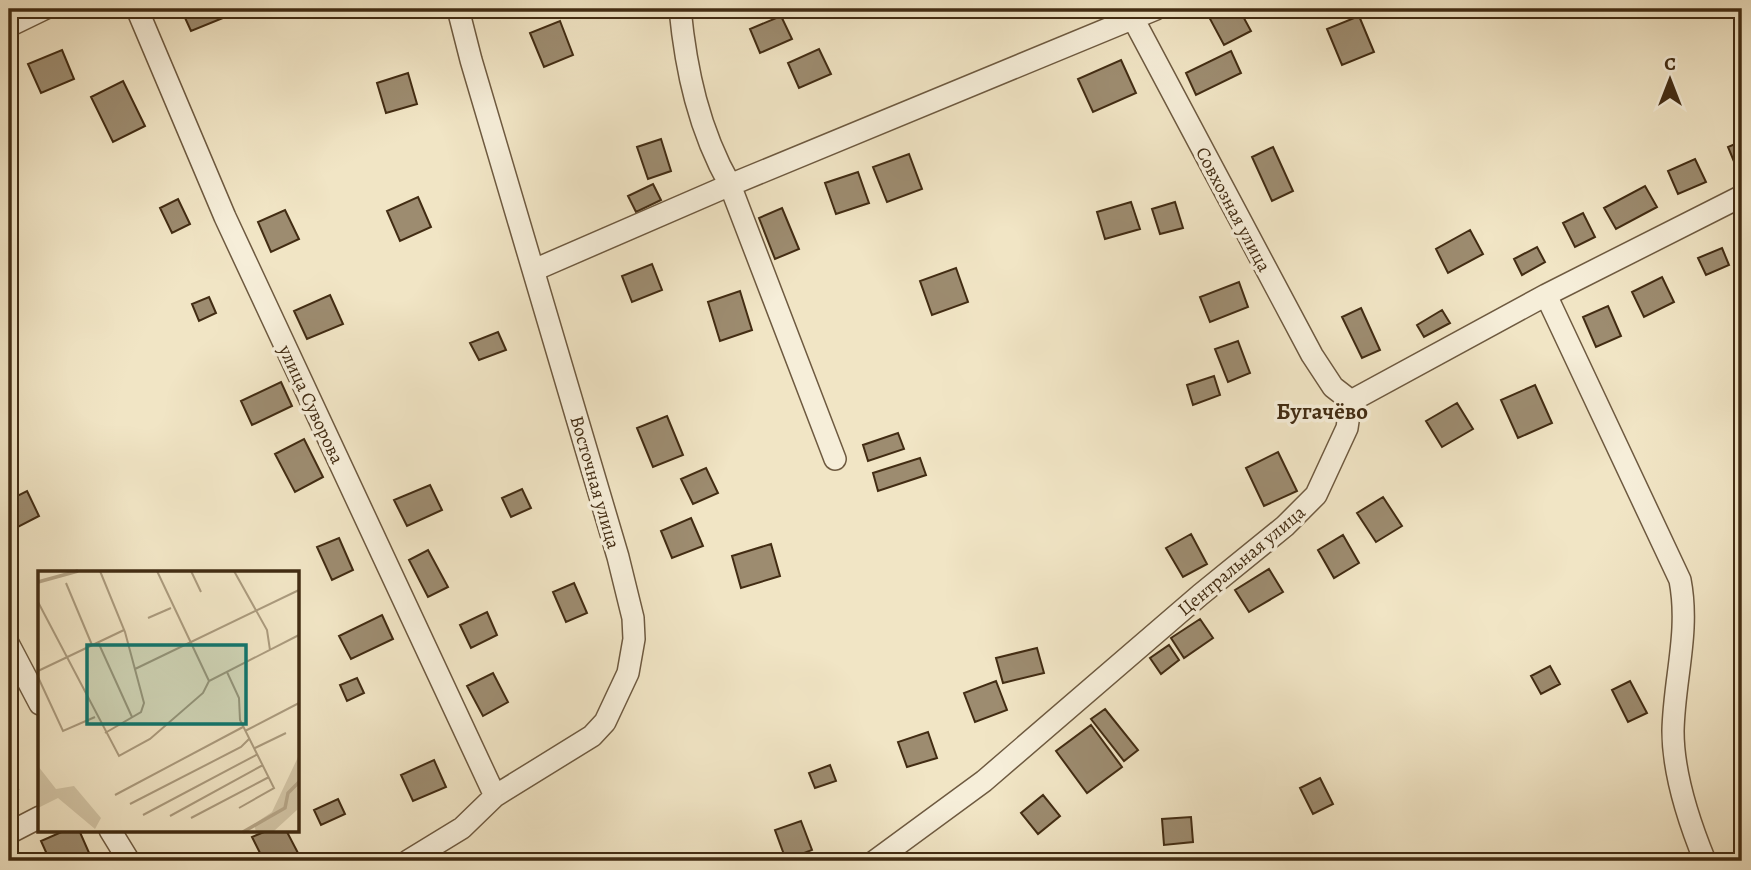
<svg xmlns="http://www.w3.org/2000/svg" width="1751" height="870" font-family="Alegreya,serif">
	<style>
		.building { fill: #9d8c70; stroke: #422c13; stroke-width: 2 }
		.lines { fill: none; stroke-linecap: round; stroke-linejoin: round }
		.minor-casing { stroke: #6e5a40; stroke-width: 24 }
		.minor { stroke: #f6eed9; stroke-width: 21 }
		.labels { text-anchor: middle; stroke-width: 7; stroke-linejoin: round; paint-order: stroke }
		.street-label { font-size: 19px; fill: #422c13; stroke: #f6eed9 }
		.quarter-label { font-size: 23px; font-weight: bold; fill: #422c13; stroke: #f6eed9 }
		.inset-river { fill: none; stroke: #b6a688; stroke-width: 3.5 }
		.inset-road { fill: none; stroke: #ab9b7e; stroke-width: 2 }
		.view { fill: #0f766e; fill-opacity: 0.15; stroke: #0f766e; stroke-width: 3.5 }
		.inset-edge { fill: none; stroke: #422c13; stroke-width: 3.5 }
	</style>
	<rect width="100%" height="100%" fill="#f1e5c5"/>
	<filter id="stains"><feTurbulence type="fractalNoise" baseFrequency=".00286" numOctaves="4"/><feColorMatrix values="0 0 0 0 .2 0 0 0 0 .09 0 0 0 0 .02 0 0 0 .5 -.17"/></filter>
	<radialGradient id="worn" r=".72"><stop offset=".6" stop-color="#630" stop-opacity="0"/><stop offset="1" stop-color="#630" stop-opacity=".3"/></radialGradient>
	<path class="building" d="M 181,9 L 245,9 L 191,31 Z
		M 1224,9 L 1239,9 L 1251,31 L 1224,45 L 1209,17 Z
		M 781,16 L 792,39 L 760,53 L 750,29 Z
		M 1359,16 L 1374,52 L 1342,65 L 1327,29 Z
		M 560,21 L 573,55 L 544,67 L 530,33 Z
		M 819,49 L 831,74 L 799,88 L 788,63 Z
		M 62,50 L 74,79 L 41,93 L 28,64 Z
		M 1231,51 L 1241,73 L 1196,95 L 1186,73 Z
		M 1121,60 L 1136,93 L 1093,112 L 1078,79 Z
		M 408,73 L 417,104 L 386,113 L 377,83 Z
		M 123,81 L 145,126 L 113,142 L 91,97 Z
		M 661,139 L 671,171 L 648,179 L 637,147 Z
		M 1742,141 L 1742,161 L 1735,164 L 1728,147 Z
		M 1273,147 L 1293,191 L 1272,201 L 1252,157 Z
		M 909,154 L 922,189 L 887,202 L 873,167 Z
		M 1695,159 L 1706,182 L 1678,194 L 1668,171 Z
		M 858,172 L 869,203 L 836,214 L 825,183 Z
		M 653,184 L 661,200 L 636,212 L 628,196 Z
		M 1645,186 L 1657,207 L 1616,229 L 1604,208 Z
		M 418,197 L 431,227 L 400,241 L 387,211 Z
		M 178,199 L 190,224 L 172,233 L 160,208 Z
		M 1131,202 L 1140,229 L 1105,239 L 1097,212 Z
		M 1175,202 L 1183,228 L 1160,234 L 1152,209 Z
		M 782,208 L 799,249 L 775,259 L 759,218 Z
		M 285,210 L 299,239 L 271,252 L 258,222 Z
		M 1583,213 L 1595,237 L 1575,247 L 1563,223 Z
		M 1470,230 L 1483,254 L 1448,273 L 1436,249 Z
		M 1537,247 L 1545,262 L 1522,275 L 1514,259 Z
		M 1722,248 L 1729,265 L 1706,275 L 1698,258 Z
		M 652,264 L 662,290 L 632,302 L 622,276 Z
		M 956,268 L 968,302 L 932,315 L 920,281 Z
		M 1662,277 L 1674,302 L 1644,317 L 1632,292 Z
		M 1239,282 L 1248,307 L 1210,322 L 1200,297 Z
		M 740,291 L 752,330 L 720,341 L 708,302 Z
		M 330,295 L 343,324 L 307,339 L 294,311 Z
		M 209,297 L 216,313 L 199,321 L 192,304 Z
		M 1608,306 L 1621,336 L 1596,347 L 1583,317 Z
		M 1361,308 L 1380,350 L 1362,358 L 1342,317 Z
		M 1442,310 L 1450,323 L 1424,337 L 1417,325 Z
		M 498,332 L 506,350 L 479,360 L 470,343 Z
		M 1238,341 L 1250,373 L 1228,382 L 1215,349 Z
		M 1214,376 L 1220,395 L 1193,405 L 1187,385 Z
		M 281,382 L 292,406 L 252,425 L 241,401 Z
		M 1535,385 L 1552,423 L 1518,438 L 1501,400 Z
		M 1457,403 L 1473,429 L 1442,447 L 1426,421 Z
		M 667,416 L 683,455 L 653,467 L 637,428 Z
		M 898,433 L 904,449 L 868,461 L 863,445 Z
		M 304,439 L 323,477 L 295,492 L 275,454 Z
		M 1278,452 L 1297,491 L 1264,506 L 1246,468 Z
		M 920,458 L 926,475 L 878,491 L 873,473 Z
		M 706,468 L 718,493 L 693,504 L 681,479 Z
		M 430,485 L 442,510 L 407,526 L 394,500 Z
		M 522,489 L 531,508 L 511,517 L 502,498 Z
		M 27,491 L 39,516 L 14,529 L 9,519 L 9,500 Z
		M 1383,497 L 1402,526 L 1376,542 L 1357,513 Z
		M 691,518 L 703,546 L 672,558 L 661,531 Z
		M 1191,534 L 1207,564 L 1183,577 L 1166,548 Z
		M 1343,535 L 1359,563 L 1334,578 L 1318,550 Z
		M 339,538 L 353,570 L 332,580 L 317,547 Z
		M 771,544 L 780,576 L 741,588 L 732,556 Z
		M 428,550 L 448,587 L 428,597 L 409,560 Z
		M 1269,569 L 1283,592 L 1249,612 L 1235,590 Z
		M 574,583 L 587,613 L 566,622 L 553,592 Z
		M 487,612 L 497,635 L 471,648 L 460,625 Z
		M 382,615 L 393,639 L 351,659 L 339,636 Z
		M 1200,619 L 1213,638 L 1184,658 L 1171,638 Z
		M 1169,645 L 1179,660 L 1161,674 L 1150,658 Z
		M 1037,648 L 1044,673 L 1003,683 L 996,658 Z
		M 1550,666 L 1560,684 L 1541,694 L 1531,676 Z
		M 493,673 L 508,702 L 483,716 L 467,686 Z
		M 357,678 L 364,693 L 347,701 L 340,685 Z
		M 996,681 L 1007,710 L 975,722 L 964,693 Z
		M 1630,681 L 1647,713 L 1628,722 L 1612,690 Z
		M 1105,709 L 1138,750 L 1124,761 L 1091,719 Z
		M 1091,725 L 1122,767 L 1087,793 L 1056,751 Z
		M 928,732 L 937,758 L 907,767 L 898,742 Z
		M 434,760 L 446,787 L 413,801 L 401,775 Z
		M 830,765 L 836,781 L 815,788 L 809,773 Z
		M 9,770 L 18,789 L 9,793 Z
		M 1320,778 L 1333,804 L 1313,814 L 1300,788 Z
		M 1043,795 L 1060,816 L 1038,834 L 1021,813 Z
		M 338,799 L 345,814 L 321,825 L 314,810 Z
		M 1191,817 L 1193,842 L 1164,845 L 1162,819 Z
		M 801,821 L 812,850 L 786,860 L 775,830 Z
		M 66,830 L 79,830 L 90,855 L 76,861 L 50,861 L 41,841 Z
		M 269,830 L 286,830 L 298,853 L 280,861 L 264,861 L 252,837 Z"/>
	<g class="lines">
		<defs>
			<path id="minor" d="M 137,9 L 225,217 L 495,796
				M 680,9 C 686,71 699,130 730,185 L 835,459
				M 1128,9 L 1312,355 L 1333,387 L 1351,401
				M 9,26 L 44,9
				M 534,270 L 730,185 L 1156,9
				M 1546,295 L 1680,580 C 1690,632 1674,679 1673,731 C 1673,774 1689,822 1705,861
				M 9,645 L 40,704
				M 110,830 L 129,861
				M 9,833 L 40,817
				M 408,861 L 462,828 L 495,796 L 592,736 L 605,722 L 628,673 L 634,639 L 633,618 L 618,557 L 471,60 L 458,9
				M 875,861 L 984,781 L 1200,595 L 1285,526 L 1316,495 L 1347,428 L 1351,401 L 1546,295 L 1742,196"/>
		</defs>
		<use href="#minor" class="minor-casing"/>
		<use href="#minor" class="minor"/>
	</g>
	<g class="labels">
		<g class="street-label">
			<text transform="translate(1234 209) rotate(62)" y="7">Совхозная улица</text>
			<text transform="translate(312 404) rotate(65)" y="7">улица Суворова</text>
			<text transform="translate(596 482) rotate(74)" y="7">Восточная улица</text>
			<text transform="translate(1241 560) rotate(-40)" y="7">Центральная улица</text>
		</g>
		<g class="quarter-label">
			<text x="1322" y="419">Бугачёво</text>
		</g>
	</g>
	<g transform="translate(38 571)">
		<rect width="261" height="261" fill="#f1e5c5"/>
		<path d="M 261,184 L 259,239 L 236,260 L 218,261 L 216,253 L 234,241 ZM 0,195 L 18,218 L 36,215 L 63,247 L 57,258 L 20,227 L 0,237 Z" fill="#d3c6a7"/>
		<path class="inset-river" d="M 0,11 L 40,0M 205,261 L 247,237 L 250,222 L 261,211"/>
		<path class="inset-road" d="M 62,0 L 87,61 L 106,132 L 103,141 L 67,162M 119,0 L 171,110M 153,0 L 163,21M 196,0 L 229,59 L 232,79M 28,12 L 54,74M 0,31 L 81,185 L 112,168 L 165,122 L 171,110 L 261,64M 110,47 L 133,37M 60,71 L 94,146M 97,98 L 261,19M 0,100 L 86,59M 189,101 L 201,127 L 202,149 L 236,217 L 201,237M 0,106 L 25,160 L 57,146M 207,160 L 261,132M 217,177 L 248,162M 77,224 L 205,156M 92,233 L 203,176 L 212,167M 105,244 L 220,183M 132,245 L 225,194M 153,247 L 231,206"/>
		<path class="view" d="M 49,74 L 208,74 L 208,153 L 49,153 Z"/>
		<rect width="261" height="261" class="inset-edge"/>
	</g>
	<rect width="1751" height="870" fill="none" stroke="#f1e5c5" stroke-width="35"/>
	<rect x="10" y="10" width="1730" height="849" fill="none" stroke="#422c13" stroke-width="3.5"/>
	<rect x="18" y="18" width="1716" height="835" fill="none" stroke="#422c13" stroke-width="2"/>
	<g transform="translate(1670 80)" stroke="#f6eed9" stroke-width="5" paint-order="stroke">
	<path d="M0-5L12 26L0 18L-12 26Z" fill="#422c13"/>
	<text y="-10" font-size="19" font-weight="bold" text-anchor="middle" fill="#422c13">С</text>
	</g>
	<rect width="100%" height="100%" filter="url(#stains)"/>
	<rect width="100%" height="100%" fill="url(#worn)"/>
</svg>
